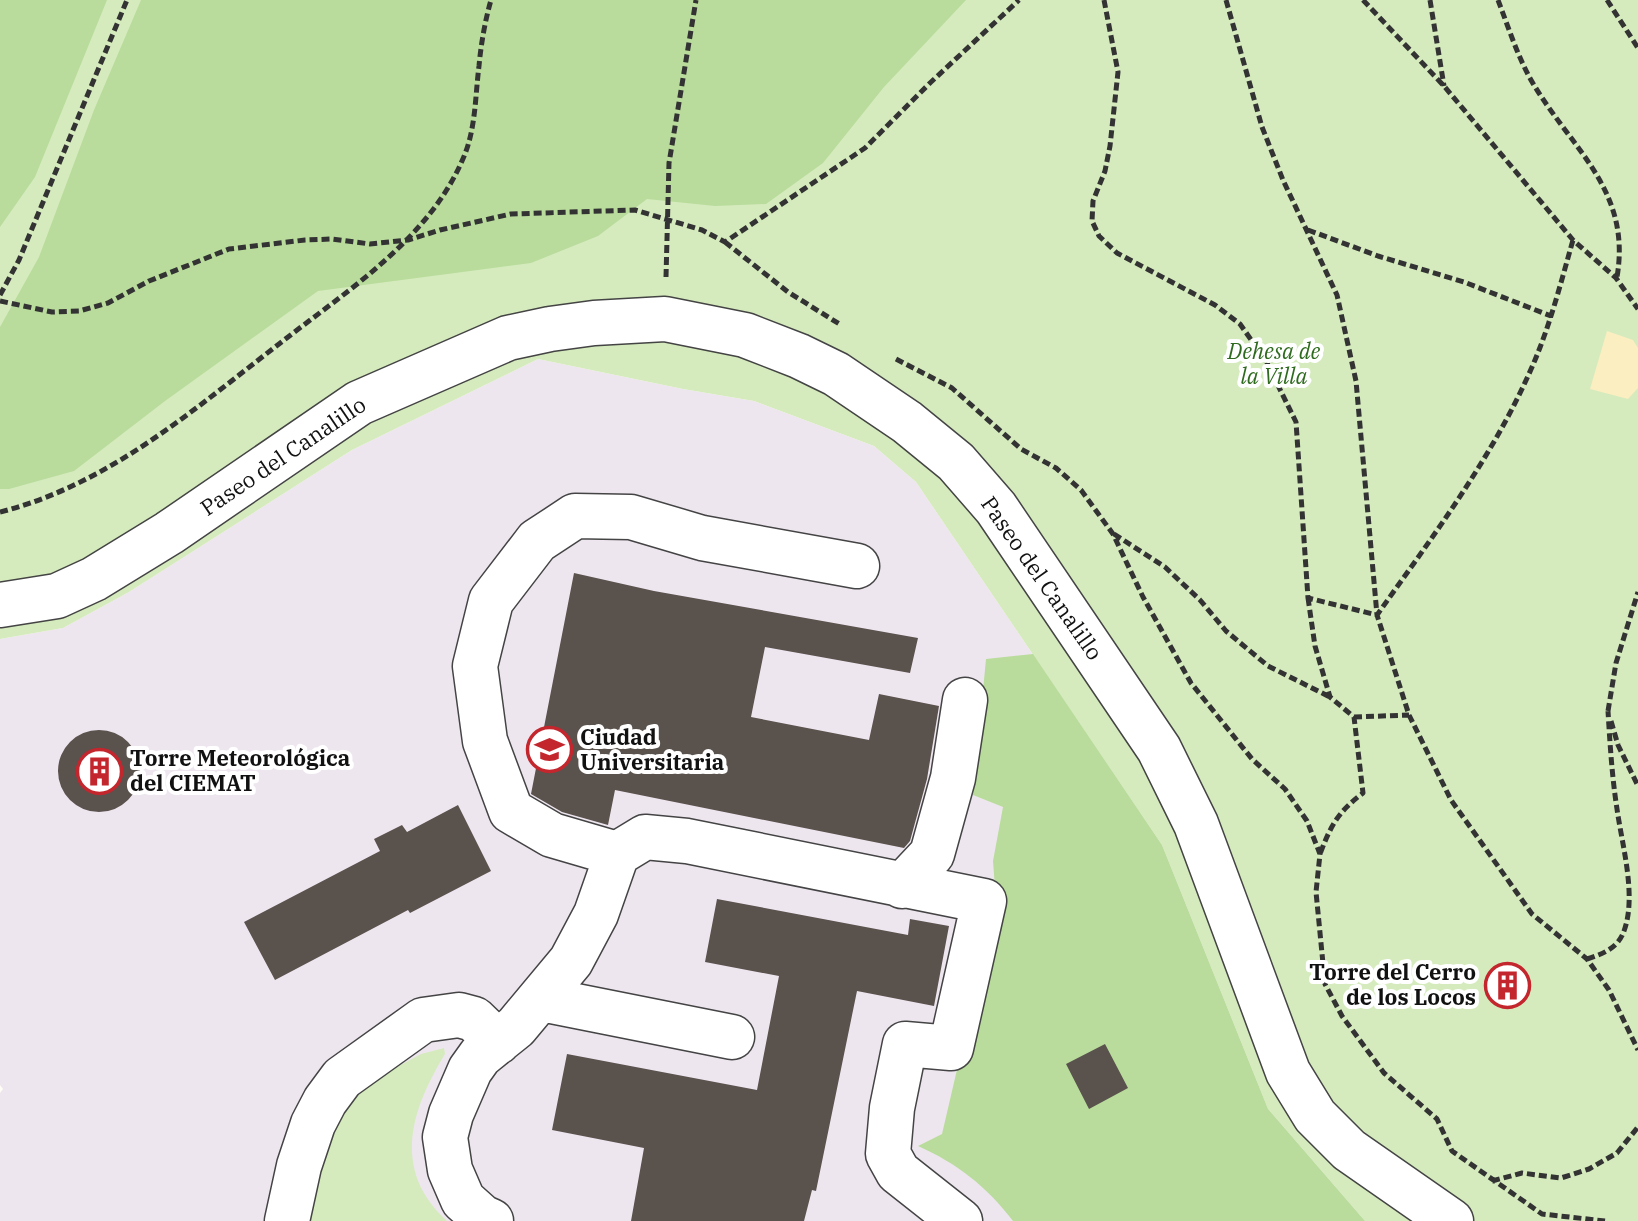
<svg xmlns="http://www.w3.org/2000/svg" width="1638" height="1221" font-family="'IBM Plex Serif',serif">
	<style>
		.industrial { fill: #eee6ef }
		.green { fill: #d5ebbd }
		.forest { fill: #b9dc9c }
		.sand { fill: #fbeec1 }
		.building { fill: #5a524d }
		.lines { fill: none; stroke-linecap: round; stroke-linejoin: round }
		.minor-casing { stroke: #444; stroke-width: 47 }
		.path { stroke: #333; stroke-width: 5; stroke-dasharray: 8 4; stroke-linecap: butt }
		.minor { stroke: #fff; stroke-width: 44 }
		.labels { text-anchor: middle; stroke-width: 8; stroke-linejoin: round; paint-order: stroke }
		.park-label { font-size: 22px; font-style: italic; fill: #2f6b1f; stroke: #fff }
		.street-label { font-size: 22px; fill: #111; stroke: #fff }
		.poi-label { font-size: 22px; font-weight: bold; fill: #111; stroke: #fff; text-anchor: start }
	</style>
	<rect width="100%" height="100%" fill="#fffdf5"/>
	<path class="industrial" d="M 538,359 L 683,389 L 754,401 L 874,446 L 916,482 L 1162,845 L 1268,1109 L 1365,1221 L 0,1221 L 0,1093 L 3,1089 L 0,1085 L 0,639 L 63,628 L 129,592 L 352,450 Z"/>
	<path class="green" d="M 0,0 L 1638,0 L 1638,1221 L 1365,1221 L 1268,1109 L 1162,845 L 916,482 L 874,446 L 754,401 L 683,389 L 538,359 L 352,450 L 129,592 L 63,628 L 0,639 Z
		M 444,1048 L 445,1054 C 411,1110 391,1170 447,1221 L 297,1221 L 340,1106 L 380,1076 L 421,1054 Z"/>
	<path class="forest" d="M 0,0 L 107,0 L 35,177 L 0,227 Z
		M 141,0 L 966,0 L 884,87 L 823,163 L 766,204 L 715,206 L 647,199 L 598,236 L 531,263 L 318,291 L 165,401 L 74,471 L 9,489 L 0,489 L 0,327 L 39,257 L 94,110 Z
		M 1033,654 L 1162,845 L 1268,1109 L 1365,1221 L 1013,1221 C 986,1186 958,1164 918,1146 L 942,1134 L 996,902 L 993,861 L 1003,807 L 973,795 L 986,659 Z"/>
	<path class="sand" d="M 1607,331 L 1633,340 L 1638,348 L 1638,388 L 1628,399 L 1590,389 Z"/>
	<path class="building" d="M 574,573 L 654,591 L 918,638 L 910,673 L 765,647 L 751,717 L 869,740 L 879,694 L 939,706 L 927,779 L 910,841 L 904,848 L 615,790 L 608,825 L 562,812 L 531,794 Z
		M58 771a41 41 0 1 1 82 0a41 41 0 1 1-82 0Z
		M 458,805 L 491,871 L 410,913 L 408,910 L 275,980 L 244,922 L 380,851 L 374,839 L 402,825 L 407,832 Z
		M 717,899 L 908,935 L 910,919 L 949,926 L 934,1006 L 857,991 L 816,1191 L 812,1190 L 804,1221 L 631,1221 L 644,1148 L 552,1130 L 567,1054 L 757,1090 L 779,976 L 705,962 Z
		M 1105,1044 L 1128,1088 L 1089,1109 L 1066,1064 Z"/>
	<g class="lines">
		<defs>
			<path id="minor" d="M 0,605 L 57,596 L 94,579 L 169,533 L 359,403 L 508,338 L 550,329 L 594,323 L 665,319 L 745,335 L 799,356 L 836,374 L 907,422 L 956,462 L 996,508 L 1159,749 L 1196,824 L 1288,1072 L 1315,1116 L 1349,1150 L 1451,1221
				M 617,854 L 552,835 L 511,811 L 485,741 L 475,666 L 491,601 L 537,541 L 575,516 L 631,517 L 702,538 L 857,566
				M 902,886 L 932,854 L 953,778 L 965,700
				M 541,999 L 732,1037
				M 287,1221 L 299,1166 L 313,1124 L 325,1101 L 342,1078 L 423,1020 L 459,1015 L 474,1019 L 498,1042
				M 491,1221 L 482,1217 L 463,1200 L 450,1170 L 445,1137 L 451,1114 L 470,1070 L 480,1056 L 516,1027 L 571,961 L 596,914 L 617,854 L 645,837 L 687,841 L 984,901 L 951,1048 L 905,1044 L 892,1108 L 888,1154 L 898,1172 L 960,1221"/>
		</defs>
		<use href="#minor" class="minor-casing"/>
		<path class="path" d="M 1104,0 L 1118,72 L 1110,146 L 1105,171 L 1093,201 L 1092,221 L 1099,236 L 1117,253 L 1215,305 L 1240,324 L 1266,361 L 1296,422 L 1308,598 L 1377,615 C 1433,536 1493,457 1532,367 C 1550,326 1561,282 1573,240
			M 1226,0 L 1262,127 L 1283,180 L 1337,295 L 1356,381 L 1377,615 L 1409,715 L 1451,800 L 1532,914 L 1587,959 L 1609,990 L 1638,1050
			M 1363,0 L 1444,86 L 1573,240 L 1616,278 L 1638,309
			M 1430,0 L 1444,86
			M 1498,0 C 1508,26 1517,55 1531,80 C 1570,148 1632,189 1617,277
			M 1607,0 L 1638,48
			M 1308,230 L 1378,256 L 1464,282 L 1551,316
			M 725,242 L 788,292 L 841,325
			M 666,277 L 669,163 L 696,0
			M 0,295 L 19,260 L 127,0
			M 0,301 L 52,312 L 79,311 L 108,303 L 149,281 L 229,249 L 305,240 L 332,239 L 370,244 L 408,240 L 440,230 L 511,214 L 635,210 L 702,230 L 725,242 L 865,148 L 930,83 L 1019,0
			M 896,359 L 952,388 L 1021,449 L 1056,468 L 1081,490 L 1113,534 L 1143,597 L 1191,683 L 1252,759 L 1285,789 L 1307,821 L 1320,854 L 1316,892 L 1325,984 L 1342,1016 L 1384,1073 L 1437,1119 L 1452,1151 L 1542,1214 L 1605,1221
			M 0,512 C 108,485 193,410 279,344 C 345,292 427,241 462,161 C 476,131 475,97 479,66 C 481,44 485,21 491,0
			M 1114,534 L 1165,567 L 1200,600 L 1226,631 L 1268,666 L 1330,697
			M 1308,598 L 1315,646 L 1330,697 L 1354,717 L 1363,793 C 1338,812 1331,825 1320,854
			M 1608,711 L 1616,663 L 1638,592
			M 1354,717 L 1409,715
			M 1611,721 L 1618,745 L 1638,786
			M 1587,959 C 1603,954 1618,948 1624,931 C 1637,896 1622,845 1617,809 C 1612,777 1610,744 1608,711
			M 1492,1181 L 1522,1173 L 1561,1178 L 1589,1169 L 1617,1153 L 1638,1127"/>
		<use href="#minor" class="minor"/>
	</g>
	<defs>
		<symbol id="university-ring" viewBox="-11 -11 22 22"><circle r="9.5" fill="#fff" stroke="#c4262e" stroke-width="1.5"/><path d="M0-5L7-2L0 1L-7-2ZM-4 1L0 2.5L4 1V4Q0 6-4 4Z" fill="#c4262e"/></symbol>
		<symbol id="building-ring" viewBox="-11 -11 22 22"><circle r="9.5" fill="#fff" stroke="#c4262e" stroke-width="1.5"/><path d="M-4-6H4V6H1V3H-1V6H-4ZM-2.5-4.3h1.7v1.8h-1.7ZM.8-4.3h1.7v1.8H.8ZM-2.5-1h1.7V.8h-1.7ZM.8-1h1.7V.8H.8Z" fill="#c4262e"/></symbol>
	</defs>
	<g fill-rule="evenodd">
		<use href="#university-ring" x="524" y="724" width="51" height="51"/>
		<use href="#building-ring" x="74" y="746" width="51" height="51"/>
		<use href="#building-ring" x="1482" y="960" width="51" height="51"/>
	</g>
	<g class="labels">
		<g class="park-label">
			<text x="1274" y="359">Dehesa de<tspan x="1274" dy="25">la Villa</tspan></text>
		</g>
		<g class="street-label">
			<text transform="translate(283 456) rotate(-34)" y="8">Paseo del Canalillo</text>
			<text transform="translate(1042 578) rotate(55)" y="8">Paseo del Canalillo</text>
		</g>
		<g class="poi-label">
			<text x="580" y="745">Ciudad<tspan x="580" dy="25">Universitaria</tspan></text>
			<text x="130" y="766">Torre Meteorológica<tspan x="130" dy="25">del CIEMAT</tspan></text>
			<text x="1476" y="980" text-anchor="end">Torre del Cerro<tspan x="1476" dy="25">de los Locos</tspan></text>
		</g>
	</g>
</svg>
